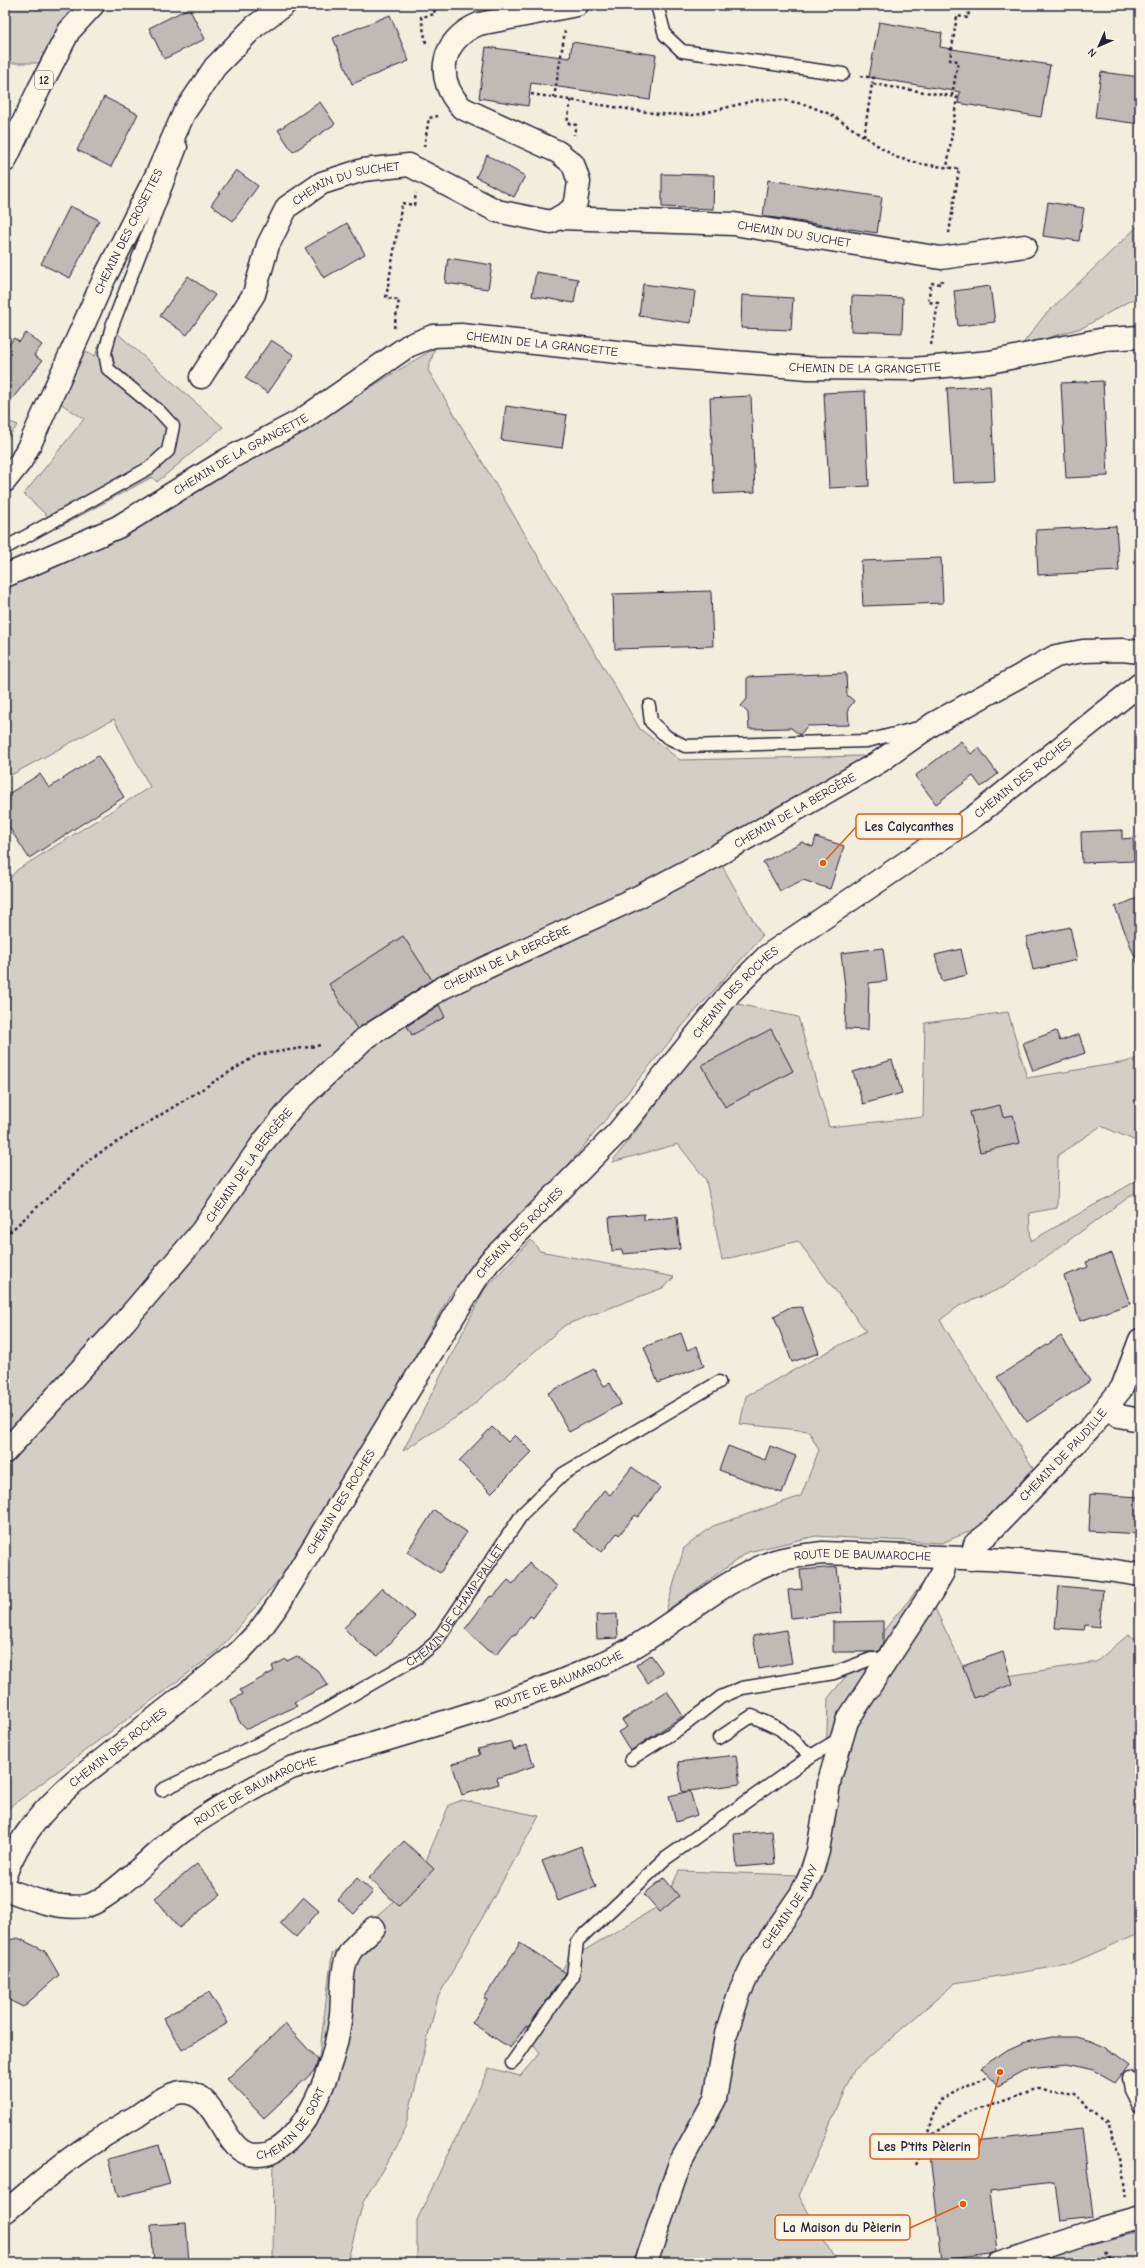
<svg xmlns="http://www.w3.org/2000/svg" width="1145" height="2268" font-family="'Comic Neue',sans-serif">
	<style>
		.green { fill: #d4cfc6; stroke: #7b7880 }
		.building { fill: #bfbab6; stroke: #22223b }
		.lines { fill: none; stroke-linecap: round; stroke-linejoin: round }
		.service-casing { stroke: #22223b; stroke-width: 15 }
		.minor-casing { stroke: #22223b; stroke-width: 25 }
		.tertiary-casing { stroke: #22223b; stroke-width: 25 }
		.primary-casing { stroke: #22223b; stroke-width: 25 }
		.path { stroke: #22223b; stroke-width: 2.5; stroke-dasharray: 3 3; stroke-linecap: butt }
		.service { stroke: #fcf5e5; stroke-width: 12 }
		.minor { stroke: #fcf5e5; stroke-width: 22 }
		.tertiary { stroke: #fcf5e5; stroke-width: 22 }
		.primary { stroke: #fcf5e5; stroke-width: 22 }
		.labels { text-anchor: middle; stroke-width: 3; stroke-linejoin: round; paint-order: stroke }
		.shield { fill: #fcf5e5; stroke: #63616e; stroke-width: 1 }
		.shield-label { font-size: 11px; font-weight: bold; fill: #22223b }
		.street-label { font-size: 12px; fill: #22223b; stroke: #fcf5e5 }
		.leader { fill: none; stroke: #e8590c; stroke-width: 1.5 }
		.callout-dot { fill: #e8590c; stroke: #fcf5e5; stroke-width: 1.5 }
		.callout { fill: #fcf5e5; stroke: #e8590c; stroke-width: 1.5 }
		.callout-label { font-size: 13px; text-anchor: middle; font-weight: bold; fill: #22223b }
	</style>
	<rect width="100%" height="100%" fill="#f3edde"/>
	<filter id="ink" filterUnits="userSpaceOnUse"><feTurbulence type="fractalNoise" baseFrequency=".025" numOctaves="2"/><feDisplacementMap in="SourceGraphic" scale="8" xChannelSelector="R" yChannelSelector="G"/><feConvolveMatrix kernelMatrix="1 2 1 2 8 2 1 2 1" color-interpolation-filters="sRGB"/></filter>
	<g filter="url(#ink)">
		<path class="green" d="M 5,5 L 84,5 L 44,63 L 5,63 Z
			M 1140,224 L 1140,297 L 1129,301 L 1084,327 L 1021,346 L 1044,316 Z
			M 107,324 L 223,427 L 157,482 L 152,477 L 59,527 L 24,494 L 84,419 L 57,401 L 80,350 L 95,356 Z
			M 435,348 L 428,370 L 640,729 L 680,760 L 862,756 L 877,766 L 721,864 L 762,936 L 684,1024 L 565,1169 L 450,1295 L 352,1466 L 286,1571 L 219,1650 L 6,1810 L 5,884 L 17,870 L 150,787 L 114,719 L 11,775 L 5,766 L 5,588 L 117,535 L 302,429 Z
			M 5,420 L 18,425 L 5,441 Z
			M 733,1003 L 798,1017 L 829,1127 L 923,1117 L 925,1023 L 1008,1012 L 1027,1078 L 1126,1062 L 1140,1057 L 1140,1140 L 1136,1141 L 1101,1126 L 1058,1155 L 1057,1208 L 1029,1213 L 1031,1241 L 1138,1180 L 1140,1189 L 1004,1287 L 959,1306 L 940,1320 L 1033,1468 L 982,1526 L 942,1543 L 816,1536 L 748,1552 L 666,1611 L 684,1548 L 713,1526 L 801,1496 L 819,1450 L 809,1431 L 740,1424 L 746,1396 L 866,1331 L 798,1241 L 722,1260 L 706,1180 L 678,1144 L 612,1162 Z
			M 531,1240 L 540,1251 L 674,1277 L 665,1287 L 565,1325 L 466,1411 L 403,1451 L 484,1290 Z
			M 923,1583 L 970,1682 L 1096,1662 L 1128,1635 L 1140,1641 L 1140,1933 L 1067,1965 L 955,1983 L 853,2071 L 799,2196 L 837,2263 L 417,2263 L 417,2220 L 489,2068 L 520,2076 L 540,2053 L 524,2031 L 568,1960 L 664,1903 L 679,1871 L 797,1875 L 825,1799 L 828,1698 Z
			M 462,1800 L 539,1816 L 438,1997 L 403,2136 L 363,2202 L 347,2263 L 273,2263 L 274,2151 L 313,2105 L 332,1954 L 418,1880 L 449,1805 Z
			M 1140,2232 L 1140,2263 L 1031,2263 L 1076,2248 Z"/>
		<path class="building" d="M 189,8 L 205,39 L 164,59 L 149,28 Z
			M 390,15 L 409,61 L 352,84 L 333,38 Z
			M 879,22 L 942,33 L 940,47 L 1050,65 L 1041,117 L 958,103 L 960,92 L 869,77 Z
			M 572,42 L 656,55 L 650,100 L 531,83 L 528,106 L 479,98 L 486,47 L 570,58 Z
			M 1101,72 L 1140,77 L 1140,124 L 1095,118 Z
			M 104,97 L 138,114 L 111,167 L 77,150 Z
			M 320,102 L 335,124 L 293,152 L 278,130 Z
			M 487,155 L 525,176 L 514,197 L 476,177 Z
			M 236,170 L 258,186 L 233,221 L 211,205 Z
			M 662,174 L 714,175 L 713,209 L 662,207 Z
			M 768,180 L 882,197 L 877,233 L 763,216 Z
			M 1048,202 L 1084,208 L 1079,241 L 1043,236 Z
			M 70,206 L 99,220 L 70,278 L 41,264 Z
			M 347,223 L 365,254 L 324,278 L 305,248 Z
			M 448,258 L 492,265 L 488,289 L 445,283 Z
			M 536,272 L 578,279 L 574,303 L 532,296 Z
			M 188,276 L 215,295 L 187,335 L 160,316 Z
			M 643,284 L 695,291 L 691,323 L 639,316 Z
			M 990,286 L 995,322 L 958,326 L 954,291 Z
			M 742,295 L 793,298 L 791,330 L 741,328 Z
			M 852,296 L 903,298 L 902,333 L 851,331 Z
			M 26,333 L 42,345 L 34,355 L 42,361 L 5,408 L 5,349 L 14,338 L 19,342 Z
			M 271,340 L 294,355 L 268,393 L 245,378 Z
			M 1103,381 L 1108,476 L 1066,478 L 1061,383 Z
			M 990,386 L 995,481 L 953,483 L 947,388 Z
			M 865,391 L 869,486 L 829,488 L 824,393 Z
			M 751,396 L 755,492 L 714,494 L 710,398 Z
			M 506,406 L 567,415 L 562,448 L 501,440 Z
			M 1116,526 L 1119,571 L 1038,575 L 1036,530 Z
			M 941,558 L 943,603 L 863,606 L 861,561 Z
			M 711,591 L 713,646 L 615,649 L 613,594 Z
			M 846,673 L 847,695 L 854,701 L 848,709 L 849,725 L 807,726 L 800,735 L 791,728 L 749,729 L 748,713 L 741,706 L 747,699 L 747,677 Z
			M 961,741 L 971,754 L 979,748 L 998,774 L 981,787 L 973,776 L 936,804 L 915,776 Z
			M 98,756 L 124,797 L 29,858 L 5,821 L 5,796 L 40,774 L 49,788 Z
			M 1122,830 L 1122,839 L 1133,838 L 1134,861 L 1082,863 L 1081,832 Z
			M 816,837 L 844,846 L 830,889 L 803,880 L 780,891 L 763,862 L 802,842 L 813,847 Z
			M 1140,897 L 1140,967 L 1139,967 L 1115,907 Z
			M 1070,927 L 1077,960 L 1033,970 L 1026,937 Z
			M 403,936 L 432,980 L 357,1029 L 329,984 Z
			M 883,948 L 887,981 L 869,983 L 868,1030 L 845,1029 L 846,995 L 841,953 Z
			M 961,949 L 967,975 L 942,981 L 935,955 Z
			M 439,1005 L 445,1017 L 412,1035 L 407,1026 Z
			M 771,1029 L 793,1071 L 725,1107 L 702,1065 Z
			M 1056,1031 L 1060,1041 L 1079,1034 L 1085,1053 L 1033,1071 L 1023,1043 Z
			M 892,1060 L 902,1093 L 863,1104 L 853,1072 Z
			M 1000,1105 L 1003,1117 L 1013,1115 L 1020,1143 L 980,1152 L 970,1112 Z
			M 644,1214 L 644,1220 L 677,1217 L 680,1249 L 623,1254 L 622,1250 L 612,1251 L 609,1217 Z
			M 1112,1253 L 1130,1304 L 1080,1321 L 1064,1276 L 1088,1267 L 1086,1262 Z
			M 802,1307 L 819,1353 L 792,1362 L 774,1316 L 788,1308 Z
			M 681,1333 L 687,1350 L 697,1346 L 704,1366 L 658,1383 L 644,1347 Z
			M 1061,1336 L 1090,1381 L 1027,1422 L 997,1377 Z
			M 594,1369 L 604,1386 L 610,1383 L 621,1404 L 569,1432 L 548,1393 Z
			M 492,1427 L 508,1442 L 515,1435 L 532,1452 L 491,1493 L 459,1461 Z
			M 728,1446 L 765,1460 L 770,1446 L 796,1456 L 782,1493 L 719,1470 Z
			M 632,1467 L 660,1488 L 638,1517 L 635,1515 L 619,1535 L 617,1533 L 602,1552 L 573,1530 L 604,1490 L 610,1495 Z
			M 1091,1494 L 1140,1497 L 1140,1534 L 1089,1531 Z
			M 434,1510 L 467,1532 L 440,1573 L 407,1552 Z
			M 529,1563 L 557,1586 L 533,1618 L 530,1616 L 515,1635 L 513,1634 L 496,1655 L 487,1650 L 465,1629 L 490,1596 L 493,1597 L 508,1580 L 513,1584 Z
			M 837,1567 L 842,1613 L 791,1618 L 788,1590 L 802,1589 L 800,1570 Z
			M 1059,1586 L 1103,1590 L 1099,1627 L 1085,1625 L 1084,1630 L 1055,1628 Z
			M 382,1588 L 415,1617 L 378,1656 L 360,1644 L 344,1628 Z
			M 617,1614 L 618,1638 L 597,1639 L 596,1615 Z
			M 883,1621 L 883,1643 L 878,1652 L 833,1652 L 833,1622 Z
			M 786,1630 L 792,1663 L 759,1669 L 753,1636 Z
			M 1003,1652 L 1013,1684 L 974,1698 L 963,1666 Z
			M 651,1655 L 663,1672 L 648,1683 L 636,1665 Z
			M 297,1656 L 317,1670 L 328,1685 L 294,1702 L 297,1706 L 247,1729 L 239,1721 L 231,1700 L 243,1694 L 240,1690 L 274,1671 L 272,1666 L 286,1659 L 287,1661 Z
			M 667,1691 L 683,1716 L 630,1751 L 618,1732 L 627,1727 L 622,1720 Z
			M 511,1741 L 514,1750 L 527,1745 L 534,1766 L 497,1778 L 499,1784 L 462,1795 L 452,1764 L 480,1755 L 478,1749 Z
			M 736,1755 L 740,1784 L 682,1792 L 678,1762 Z
			M 690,1791 L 697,1815 L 676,1822 L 669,1796 Z
			M 772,1831 L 775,1864 L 737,1867 L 734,1834 Z
			M 404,1841 L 434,1869 L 399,1906 L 369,1878 Z
			M 581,1846 L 596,1887 L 558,1901 L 542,1861 Z
			M 197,1864 L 221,1894 L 179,1928 L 155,1898 Z
			M 357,1878 L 373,1892 L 354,1914 L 338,1900 Z
			M 664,1878 L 679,1896 L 660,1912 L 644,1894 Z
			M 303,1897 L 319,1911 L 296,1937 L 280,1923 Z
			M 18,1938 L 45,1951 L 59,1975 L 23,2007 L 5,1998 L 5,1941 Z
			M 520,1943 L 566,1973 L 528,2027 L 526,2026 L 510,2048 L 472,2023 L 487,2000 L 484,1998 Z
			M 209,1992 L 228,2023 L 182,2050 L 163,2018 Z
			M 285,2024 L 318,2060 L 315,2070 L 264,2118 L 227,2079 Z
			M 1051,2037 L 1077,2037 L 1091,2041 L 1105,2047 L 1129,2065 L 1115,2083 L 1092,2070 L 1067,2064 L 1031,2068 L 998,2086 L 981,2067 L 1006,2050 L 1021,2043 Z
			M 1082,2129 L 1093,2216 L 1059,2220 L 1054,2184 L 990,2192 L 997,2251 L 990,2254 L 942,2260 L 929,2146 Z
			M 159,2145 L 170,2184 L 118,2197 L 108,2159 Z
			M 186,2223 L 189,2263 L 154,2263 L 151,2225 Z"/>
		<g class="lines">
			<defs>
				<g id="service">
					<path d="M 657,5 L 665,35 L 682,51 L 843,74"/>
					<path d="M 5,548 L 149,468 L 168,451 L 173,426 L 160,412 L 108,369 L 105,353 L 112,326 L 181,147 L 175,133"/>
					<path d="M 649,706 L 651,722 L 667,737 L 685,746 L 867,741 L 918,728"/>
					<path d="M 811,1756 L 841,1738"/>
					<path d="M 631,1759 L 682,1727 L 721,1697 L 742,1688 L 834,1673 L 871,1659 L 881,1659 L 886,1662"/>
					<path id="s1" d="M 162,1790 L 310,1719 L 418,1657 L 436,1642 L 523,1513 L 563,1474 L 719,1382"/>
					<path d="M 512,2063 L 573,1976 L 577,1942 L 665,1859 L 811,1756 L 780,1729 L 752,1716 L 719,1738"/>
					<path d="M 1129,2078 L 1131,2091 L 1140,2109"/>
				</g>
				<g id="minor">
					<path id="s2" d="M 561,218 L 734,224 L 941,258 L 1025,246"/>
					<path id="s3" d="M 201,377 L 254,294 L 268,245 L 287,207 L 322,183 L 363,170 L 409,165 L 497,211 L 551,222 L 570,211 L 576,202 L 579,182 L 573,164 L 558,152 L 462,108 C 434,79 440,40 479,24 L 577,5"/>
					<path id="s4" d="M 5,481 L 21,461 L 31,442 L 105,277 L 157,174 L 184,113 L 215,67 L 255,26 L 284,5"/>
					<path id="s5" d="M 5,576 L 118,527 L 228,459 L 300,421 L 408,346 L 433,336 L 461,335 L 645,355 L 808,368 L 913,369 L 990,362 L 1105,339 L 1140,337"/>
					<path d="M 1108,1405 L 1119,1416 L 1140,1420"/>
					<path id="s6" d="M 5,1452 L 125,1321 L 201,1232 L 264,1141 L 293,1106 L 364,1039 L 442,988 L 638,897 L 712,858 L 879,762 L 933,724 L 1056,656 L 1083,651 L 1123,650 L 1140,652"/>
					<path id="s7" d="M 971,1559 L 975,1544 L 989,1533 L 1089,1429 L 1122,1388 L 1140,1340"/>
					<path id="s8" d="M 5,1875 C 19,1836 44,1809 74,1782 L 238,1653 L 259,1631 L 278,1605 L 475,1281 L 490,1261 L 618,1132 L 730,993 L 767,956 L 975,816 L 1140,684"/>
					<path id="s9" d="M 5,2212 C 29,2192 52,2171 78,2153 C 97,2139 117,2128 137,2116 C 149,2108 167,2093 182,2092 C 221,2092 221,2155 256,2155 C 262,2155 269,2154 274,2151 C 314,2127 336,2058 341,2014 C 343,1995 340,1971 349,1954 C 354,1944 366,1936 374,1928"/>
					<path id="s10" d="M 646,2263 L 680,2163 L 715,2099 L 726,2034 L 739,1994 L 753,1964 L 801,1894 L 812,1871 L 818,1851 L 830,1778 L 847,1721 L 931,1593 L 943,1572 L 946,1558"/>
					<path d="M 999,2263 L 1090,2232 L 1140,2218"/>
				</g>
				<g id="tertiary">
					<path id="s11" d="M 5,1889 C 29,1898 58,1910 85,1906 C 108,1903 160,1847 183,1831 C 218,1807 254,1786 291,1768 C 395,1736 502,1709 601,1664 C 663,1637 712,1584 775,1561 C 791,1556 807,1555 823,1553 C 929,1557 1036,1557 1140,1575"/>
				</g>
				<path id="primary" d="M 5,161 L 39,89 L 69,31 L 93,5"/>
			</defs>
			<use href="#service" class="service-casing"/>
			<use href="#minor" class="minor-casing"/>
			<use href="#tertiary" class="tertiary-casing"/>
			<use href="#primary" class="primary-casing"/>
			<path class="path" d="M 426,43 L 421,17 L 435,14 L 433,5
				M 860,76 L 874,78 L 872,84
				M 531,94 L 659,114 L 696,115 L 757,100 L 784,100 L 807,105 L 832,115 L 895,157 L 921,164 L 959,169 L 949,233
				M 952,96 L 958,61 L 950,60 L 957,16 L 968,18 L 970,5
				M 554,98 L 565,31
				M 571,100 L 567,123 L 576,125 L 574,135
				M 864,136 L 872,84 L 957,97 L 947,168
				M 424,147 L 429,118 L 438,116
				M 394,328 L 399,300 L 386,298 L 402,203 L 414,205 L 416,193
				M 931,345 L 938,303 L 928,302 L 931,283 L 941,284 L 942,280
				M 5,1236 L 93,1157 L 257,1055 L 322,1045
				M 927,2139 L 932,2117 L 941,2099 L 989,2076
				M 916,2165 L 927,2139 L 959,2116 L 1039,2089 L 1074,2094 L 1108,2121 L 1120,2158 L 1125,2199
				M 1105,2252 L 1112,2263"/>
			<use href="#service" class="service"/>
			<use href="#minor" class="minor"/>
			<use href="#tertiary" class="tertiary"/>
			<use href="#primary" class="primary"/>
		</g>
	</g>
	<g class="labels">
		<rect class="shield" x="35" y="71" width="18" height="18" rx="3"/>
		<g class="shield-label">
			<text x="44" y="84">12</text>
		</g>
		<g class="street-label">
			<text dy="4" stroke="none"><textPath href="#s3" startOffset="257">CHEMIN DU SUCHET</textPath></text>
			<text dy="4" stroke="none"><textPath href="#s4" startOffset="279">CHEMIN DES CROSETTES</textPath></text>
			<text dy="4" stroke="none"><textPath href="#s2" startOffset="234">CHEMIN DU SUCHET</textPath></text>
			<text dy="4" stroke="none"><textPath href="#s5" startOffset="602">CHEMIN DE LA GRANGETTE</textPath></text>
			<text dy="4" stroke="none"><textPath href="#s5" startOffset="926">CHEMIN DE LA GRANGETTE</textPath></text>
			<text dy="4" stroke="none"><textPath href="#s5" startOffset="266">CHEMIN DE LA GRANGETTE</textPath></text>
			<text dy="4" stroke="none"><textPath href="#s8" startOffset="1517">CHEMIN DES ROCHES</textPath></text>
			<text dy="4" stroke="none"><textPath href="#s6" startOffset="1037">CHEMIN DE LA BERGÈRE</textPath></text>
			<text dy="4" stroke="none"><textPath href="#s6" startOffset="713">CHEMIN DE LA BERGÈRE</textPath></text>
			<text dy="4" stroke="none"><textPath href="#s8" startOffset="1157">CHEMIN DES ROCHES</textPath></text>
			<text dy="4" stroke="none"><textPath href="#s6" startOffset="377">CHEMIN DE LA BERGÈRE</textPath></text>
			<text dy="4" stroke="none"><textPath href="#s8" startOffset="833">CHEMIN DES ROCHES</textPath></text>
			<text dy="4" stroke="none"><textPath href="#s7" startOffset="141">CHEMIN DE PAUDILLE</textPath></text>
			<text dy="4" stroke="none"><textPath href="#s8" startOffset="509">CHEMIN DES ROCHES</textPath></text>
			<text dy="4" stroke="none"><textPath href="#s11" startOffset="950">ROUTE DE BAUMAROCHE</textPath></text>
			<text dy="4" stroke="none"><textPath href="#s1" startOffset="352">CHEMIN DE CHAMP-PALLET</textPath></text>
			<text dy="4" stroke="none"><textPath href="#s11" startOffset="614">ROUTE DE BAUMAROCHE</textPath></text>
			<text dy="4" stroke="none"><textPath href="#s8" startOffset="173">CHEMIN DES ROCHES</textPath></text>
			<text dy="4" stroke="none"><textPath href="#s11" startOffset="290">ROUTE DE BAUMAROCHE</textPath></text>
			<text dy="4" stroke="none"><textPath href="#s10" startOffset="388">CHEMIN DE MIVY</textPath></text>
			<text dy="4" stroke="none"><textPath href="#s9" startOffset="367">CHEMIN DE GORT</textPath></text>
		</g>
	</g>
	<path class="leader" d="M823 863L856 827M1000 2072L979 2147M963 2204L910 2228"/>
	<g class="callout-dot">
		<circle cx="823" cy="863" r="4"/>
		<circle cx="1000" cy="2072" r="4"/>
		<circle cx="963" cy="2204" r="4"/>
	</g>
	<g class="callout">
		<rect x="856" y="814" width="106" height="25" rx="4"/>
		<rect x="870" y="2134" width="109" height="25" rx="4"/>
		<rect x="775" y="2215" width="135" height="25" rx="4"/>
	</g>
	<g class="callout-label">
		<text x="909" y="831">Les Calycanthes</text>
		<text x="924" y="2151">Les P'tits Pèlerin</text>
		<text x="842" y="2232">La Maison du Pèlerin</text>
	</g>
	<rect width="1145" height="2268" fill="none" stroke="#fcf5e5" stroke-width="20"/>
	<rect x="10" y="10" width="1125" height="2248" fill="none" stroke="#22223b" stroke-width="1.5" filter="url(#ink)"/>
	<g transform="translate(1099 46) rotate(225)" stroke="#fcf5e5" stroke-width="3" paint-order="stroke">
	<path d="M0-3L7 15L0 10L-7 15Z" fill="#22223b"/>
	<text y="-6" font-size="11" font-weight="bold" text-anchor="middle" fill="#22223b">N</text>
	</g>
</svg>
